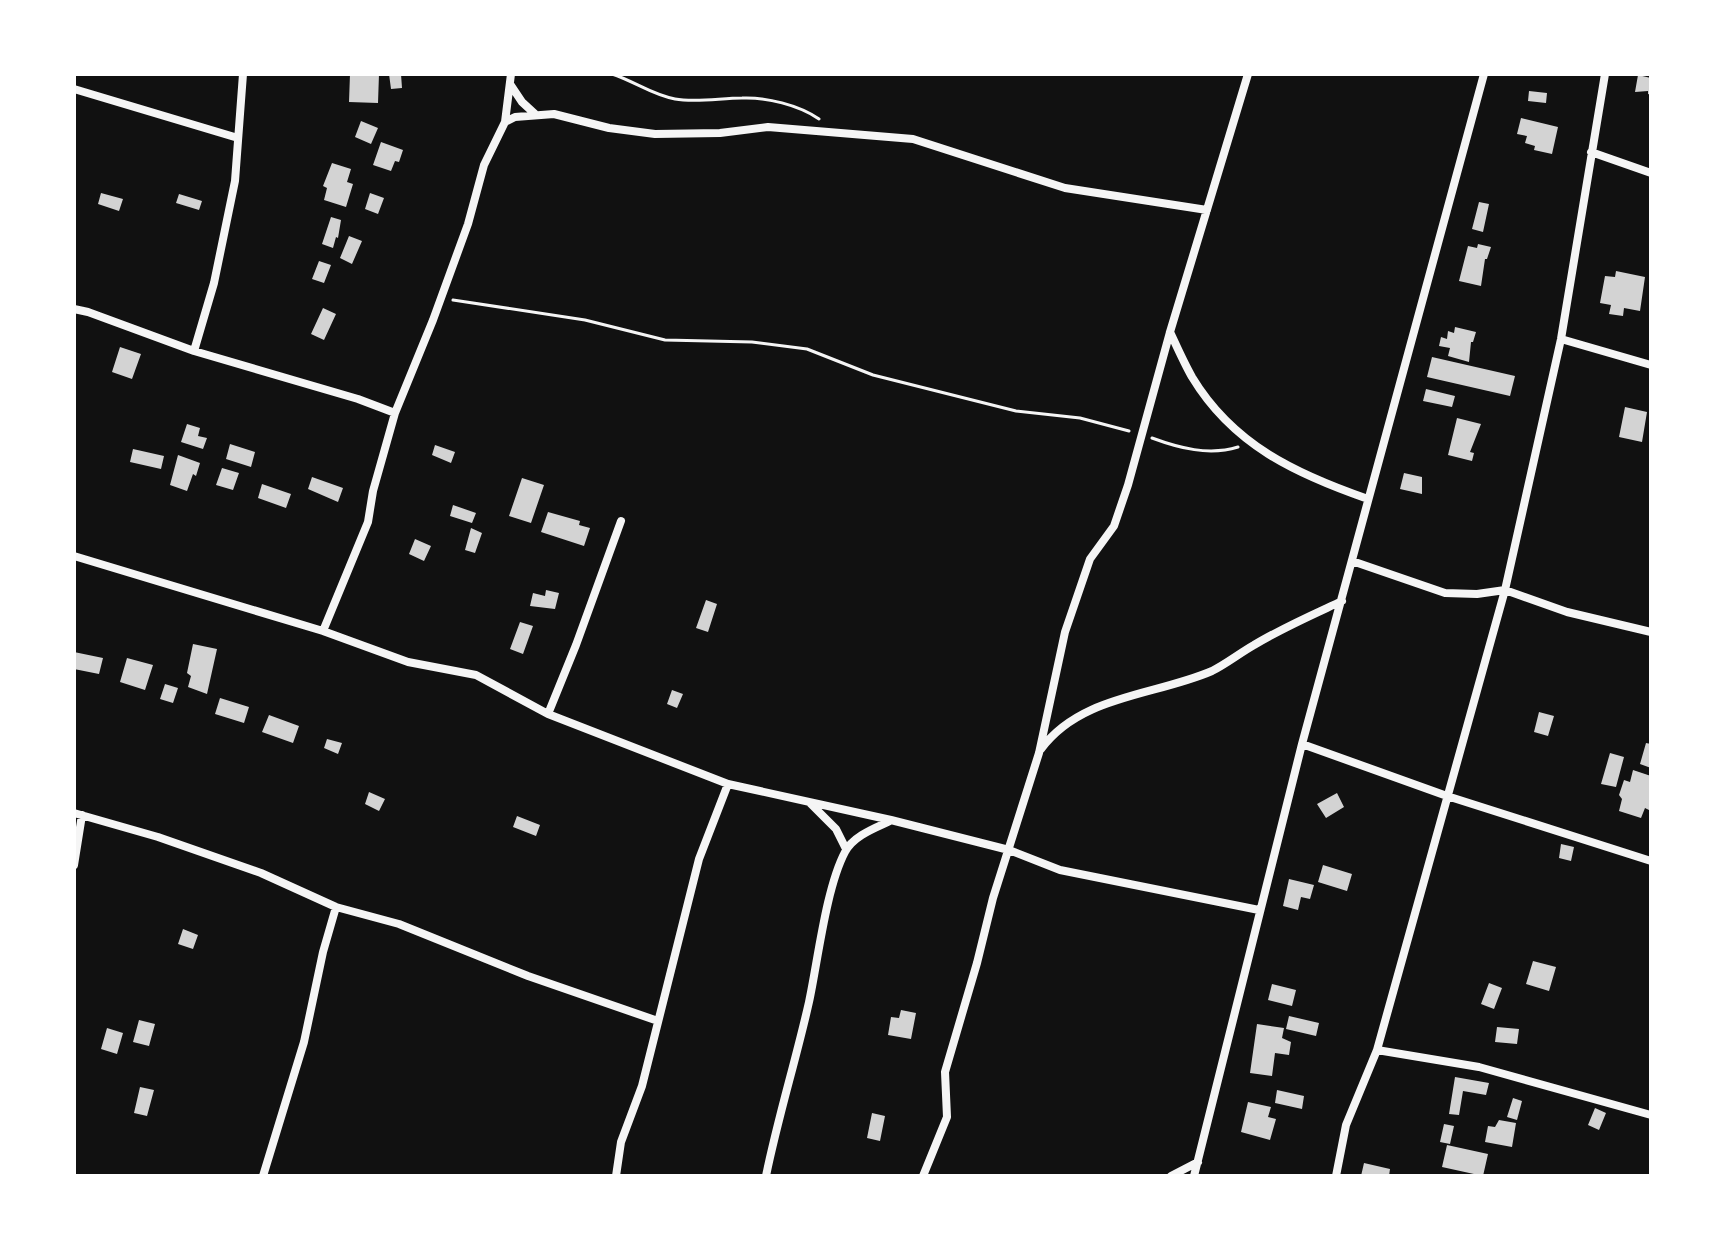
<svg xmlns="http://www.w3.org/2000/svg" width="1725" height="1250" font-family="'IBM Plex Sans',sans-serif">
	<style>
		.building { fill: #d3d3d3 }
		.lines { fill: none; stroke-linecap: round; stroke-linejoin: round }
		.path { stroke: #f5f5f5; stroke-width: 3 }
		.minor { stroke: #f5f5f5; stroke-width: 8 }
	</style>
	<rect width="100%" height="100%" fill="#111"/>
	<path class="building" d="M 350,74 L 379,74 L 378,103 L 349,102 Z
		M 389,74 L 401,74 L 402,88 L 391,89 Z
		M 1638,75 L 1651,78 L 1651,95 L 1648,94 L 1648,91 L 1635,92 Z
		M 1529,91 L 1547,93 L 1546,103 L 1528,101 Z
		M 1521,118 L 1558,127 L 1552,154 L 1534,150 L 1535,146 L 1525,143 L 1527,136 L 1517,134 Z
		M 361,121 L 378,128 L 371,144 L 355,137 Z
		M 381,142 L 403,150 L 399,162 L 395,161 L 391,171 L 373,165 Z
		M 332,163 L 351,169 L 347,182 L 353,184 L 346,207 L 324,200 L 327,188 L 323,186 Z
		M 101,193 L 123,199 L 119,211 L 98,204 Z
		M 370,193 L 384,198 L 378,214 L 365,209 Z
		M 179,194 L 202,201 L 199,210 L 176,203 Z
		M 1479,202 L 1489,204 L 1483,232 L 1472,229 Z
		M 331,217 L 341,220 L 338,238 L 336,237 L 333,248 L 322,244 Z
		M 349,236 L 362,241 L 352,264 L 340,258 Z
		M 1478,244 L 1491,247 L 1487,259 L 1485,259 L 1481,286 L 1459,281 L 1468,246 L 1477,248 Z
		M 319,261 L 331,265 L 324,283 L 312,279 Z
		M 1616,271 L 1645,277 L 1640,311 L 1624,308 L 1623,316 L 1609,314 L 1611,305 L 1600,303 L 1605,276 L 1615,277 Z
		M 323,308 L 336,314 L 324,340 L 311,334 Z
		M 1455,327 L 1476,332 L 1473,342 L 1471,342 L 1469,362 L 1448,356 L 1450,348 L 1439,346 L 1441,337 L 1447,339 L 1448,331 L 1454,333 Z
		M 120,347 L 141,354 L 132,379 L 112,372 Z
		M 1432,357 L 1515,376 L 1510,396 L 1427,377 Z
		M 1426,389 L 1455,396 L 1452,407 L 1423,401 Z
		M 1625,407 L 1647,412 L 1642,442 L 1619,437 Z
		M 1457,418 L 1481,424 L 1470,452 L 1474,453 L 1472,461 L 1448,455 Z
		M 187,424 L 200,428 L 198,436 L 207,438 L 203,449 L 181,442 Z
		M 230,444 L 255,452 L 251,467 L 226,459 Z
		M 435,445 L 455,452 L 451,463 L 432,455 Z
		M 133,449 L 164,456 L 161,469 L 130,462 Z
		M 178,455 L 200,463 L 196,476 L 193,474 L 187,491 L 170,485 Z
		M 222,468 L 239,473 L 233,490 L 216,485 Z
		M 1404,473 L 1422,477 L 1422,494 L 1400,489 Z
		M 312,477 L 343,488 L 338,502 L 308,489 Z
		M 522,478 L 544,485 L 531,523 L 509,516 Z
		M 262,484 L 291,494 L 286,508 L 258,498 Z
		M 453,505 L 476,513 L 472,523 L 450,516 Z
		M 548,512 L 580,521 L 579,525 L 590,528 L 584,546 L 541,532 Z
		M 471,528 L 482,533 L 475,553 L 465,550 Z
		M 415,539 L 431,546 L 424,561 L 409,554 Z
		M 546,590 L 559,593 L 555,609 L 530,606 L 533,593 L 545,596 Z
		M 706,600 L 717,604 L 708,632 L 696,628 Z
		M 520,622 L 533,626 L 523,654 L 510,649 Z
		M 193,644 L 217,649 L 207,694 L 188,687 L 191,676 L 187,673 Z
		M 74,652 L 103,658 L 99,674 L 74,669 Z
		M 127,658 L 153,665 L 145,690 L 120,682 Z
		M 165,684 L 178,688 L 173,703 L 160,699 Z
		M 672,690 L 683,694 L 677,708 L 667,704 Z
		M 220,698 L 249,707 L 244,723 L 215,714 Z
		M 1539,712 L 1554,716 L 1548,736 L 1534,732 Z
		M 269,715 L 299,726 L 293,743 L 262,732 Z
		M 327,739 L 342,743 L 338,754 L 324,748 Z
		M 1646,743 L 1651,744 L 1651,768 L 1640,764 Z
		M 1610,753 L 1624,757 L 1616,787 L 1601,784 Z
		M 1633,770 L 1651,776 L 1651,811 L 1645,808 L 1641,818 L 1619,811 L 1622,799 L 1619,795 L 1624,780 L 1630,782 Z
		M 369,792 L 385,799 L 379,811 L 365,804 Z
		M 1337,793 L 1344,807 L 1326,818 L 1317,804 Z
		M 517,816 L 540,825 L 536,836 L 513,827 Z
		M 1561,844 L 1574,847 L 1571,861 L 1559,858 Z
		M 1323,865 L 1352,874 L 1347,891 L 1318,882 Z
		M 1289,879 L 1314,885 L 1310,899 L 1301,897 L 1298,910 L 1283,906 Z
		M 183,929 L 198,935 L 193,949 L 178,944 Z
		M 1533,961 L 1556,967 L 1549,991 L 1526,984 Z
		M 1489,983 L 1502,988 L 1494,1009 L 1481,1004 Z
		M 1272,984 L 1296,990 L 1292,1006 L 1268,1000 Z
		M 901,1010 L 916,1013 L 911,1039 L 888,1035 L 891,1017 L 899,1018 Z
		M 1289,1016 L 1319,1023 L 1316,1036 L 1286,1029 Z
		M 139,1020 L 155,1024 L 149,1046 L 133,1042 Z
		M 1257,1024 L 1284,1028 L 1282,1038 L 1291,1042 L 1289,1055 L 1275,1053 L 1272,1076 L 1250,1073 Z
		M 1497,1027 L 1519,1029 L 1517,1044 L 1495,1042 Z
		M 107,1028 L 123,1033 L 117,1054 L 101,1049 Z
		M 1455,1077 L 1489,1083 L 1486,1095 L 1463,1091 L 1459,1115 L 1449,1114 Z
		M 140,1087 L 154,1090 L 147,1116 L 134,1113 Z
		M 1277,1090 L 1304,1096 L 1302,1109 L 1275,1103 Z
		M 1513,1098 L 1522,1101 L 1517,1120 L 1507,1117 Z
		M 1248,1102 L 1271,1107 L 1268,1117 L 1276,1119 L 1270,1140 L 1241,1132 Z
		M 1595,1108 L 1606,1113 L 1599,1130 L 1588,1125 Z
		M 872,1113 L 885,1116 L 880,1141 L 867,1138 Z
		M 1499,1120 L 1516,1123 L 1512,1147 L 1485,1142 L 1488,1126 L 1495,1127 Z
		M 1444,1124 L 1454,1126 L 1450,1144 L 1440,1142 Z
		M 1447,1145 L 1488,1154 L 1483,1176 L 1442,1167 Z
		M 1364,1163 L 1390,1169 L 1389,1176 L 1361,1176 Z"/>
	<g class="lines">
		<path class="path" d="M 612,74 C 634,81 652,95 675,99 C 696,103 721,98 742,98 C 766,97 799,105 819,119
			M 453,300 L 585,320 L 665,340 L 752,342 L 807,349 L 873,375 L 1016,411 L 1080,418 L 1129,431
			M 1152,438 C 1179,448 1209,456 1238,447"/>
		<path class="minor" d="M 510,84 L 522,102 L 535,114
			M 74,89 L 238,138
			M 505,122 L 515,117 L 554,114 L 609,128 L 655,134 L 720,133 L 768,127 L 913,139 L 1065,188 L 1207,210
			M 1591,152 L 1651,173
			M 74,309 L 88,312 L 194,351 L 358,399 L 395,413
			M 1170,332 C 1177,347 1184,363 1192,377 C 1233,445 1296,474 1368,499
			M 1561,339 L 1651,365
			M 194,351 L 214,283 L 235,181 L 243,74
			M 74,556 L 323,631 L 408,662 L 476,675 L 548,714 L 728,784 L 891,820 L 1009,850 L 1060,870 L 1259,910
			M 1352,561 L 1445,593 L 1477,594 L 1505,590 L 1567,612 L 1651,632
			M 323,631 L 368,522 L 373,491 L 395,413 L 433,320 L 468,224 L 484,165 L 505,122 L 511,74
			M 548,714 L 576,645 L 621,521
			M 1302,744 L 1447,796 L 1651,861
			M 1041,749 C 1081,695 1154,696 1212,671 C 1226,664 1240,653 1254,645 C 1282,628 1312,615 1342,601
			M 810,803 L 836,829 L 846,849
			M 74,813 L 158,837 L 261,873 L 336,907 L 399,924 L 528,976 L 658,1021
			M 74,865 L 82,815
			M 1377,1050 L 1479,1067 L 1651,1115
			M 263,1176 L 304,1042 L 323,952 L 336,907
			M 616,1176 L 621,1142 L 642,1086 L 699,859 L 728,784
			M 766,1176 C 778,1117 796,1060 809,1002 C 818,960 826,888 845,852 C 853,836 875,828 890,821
			M 923,1176 L 947,1117 L 945,1072 L 977,963 L 993,898 L 1039,753 L 1065,632 L 1090,559 L 1114,526 L 1128,485 L 1170,332 L 1248,74
			M 1171,1176 L 1198,1162
			M 1194,1176 L 1302,744 L 1484,74
			M 1336,1176 L 1346,1125 L 1377,1050 L 1505,590 L 1561,339 L 1605,74"/>
	</g>
	<rect width="1725" height="1250" fill="none" stroke="#ffffff" stroke-width="152"/>
</svg>
